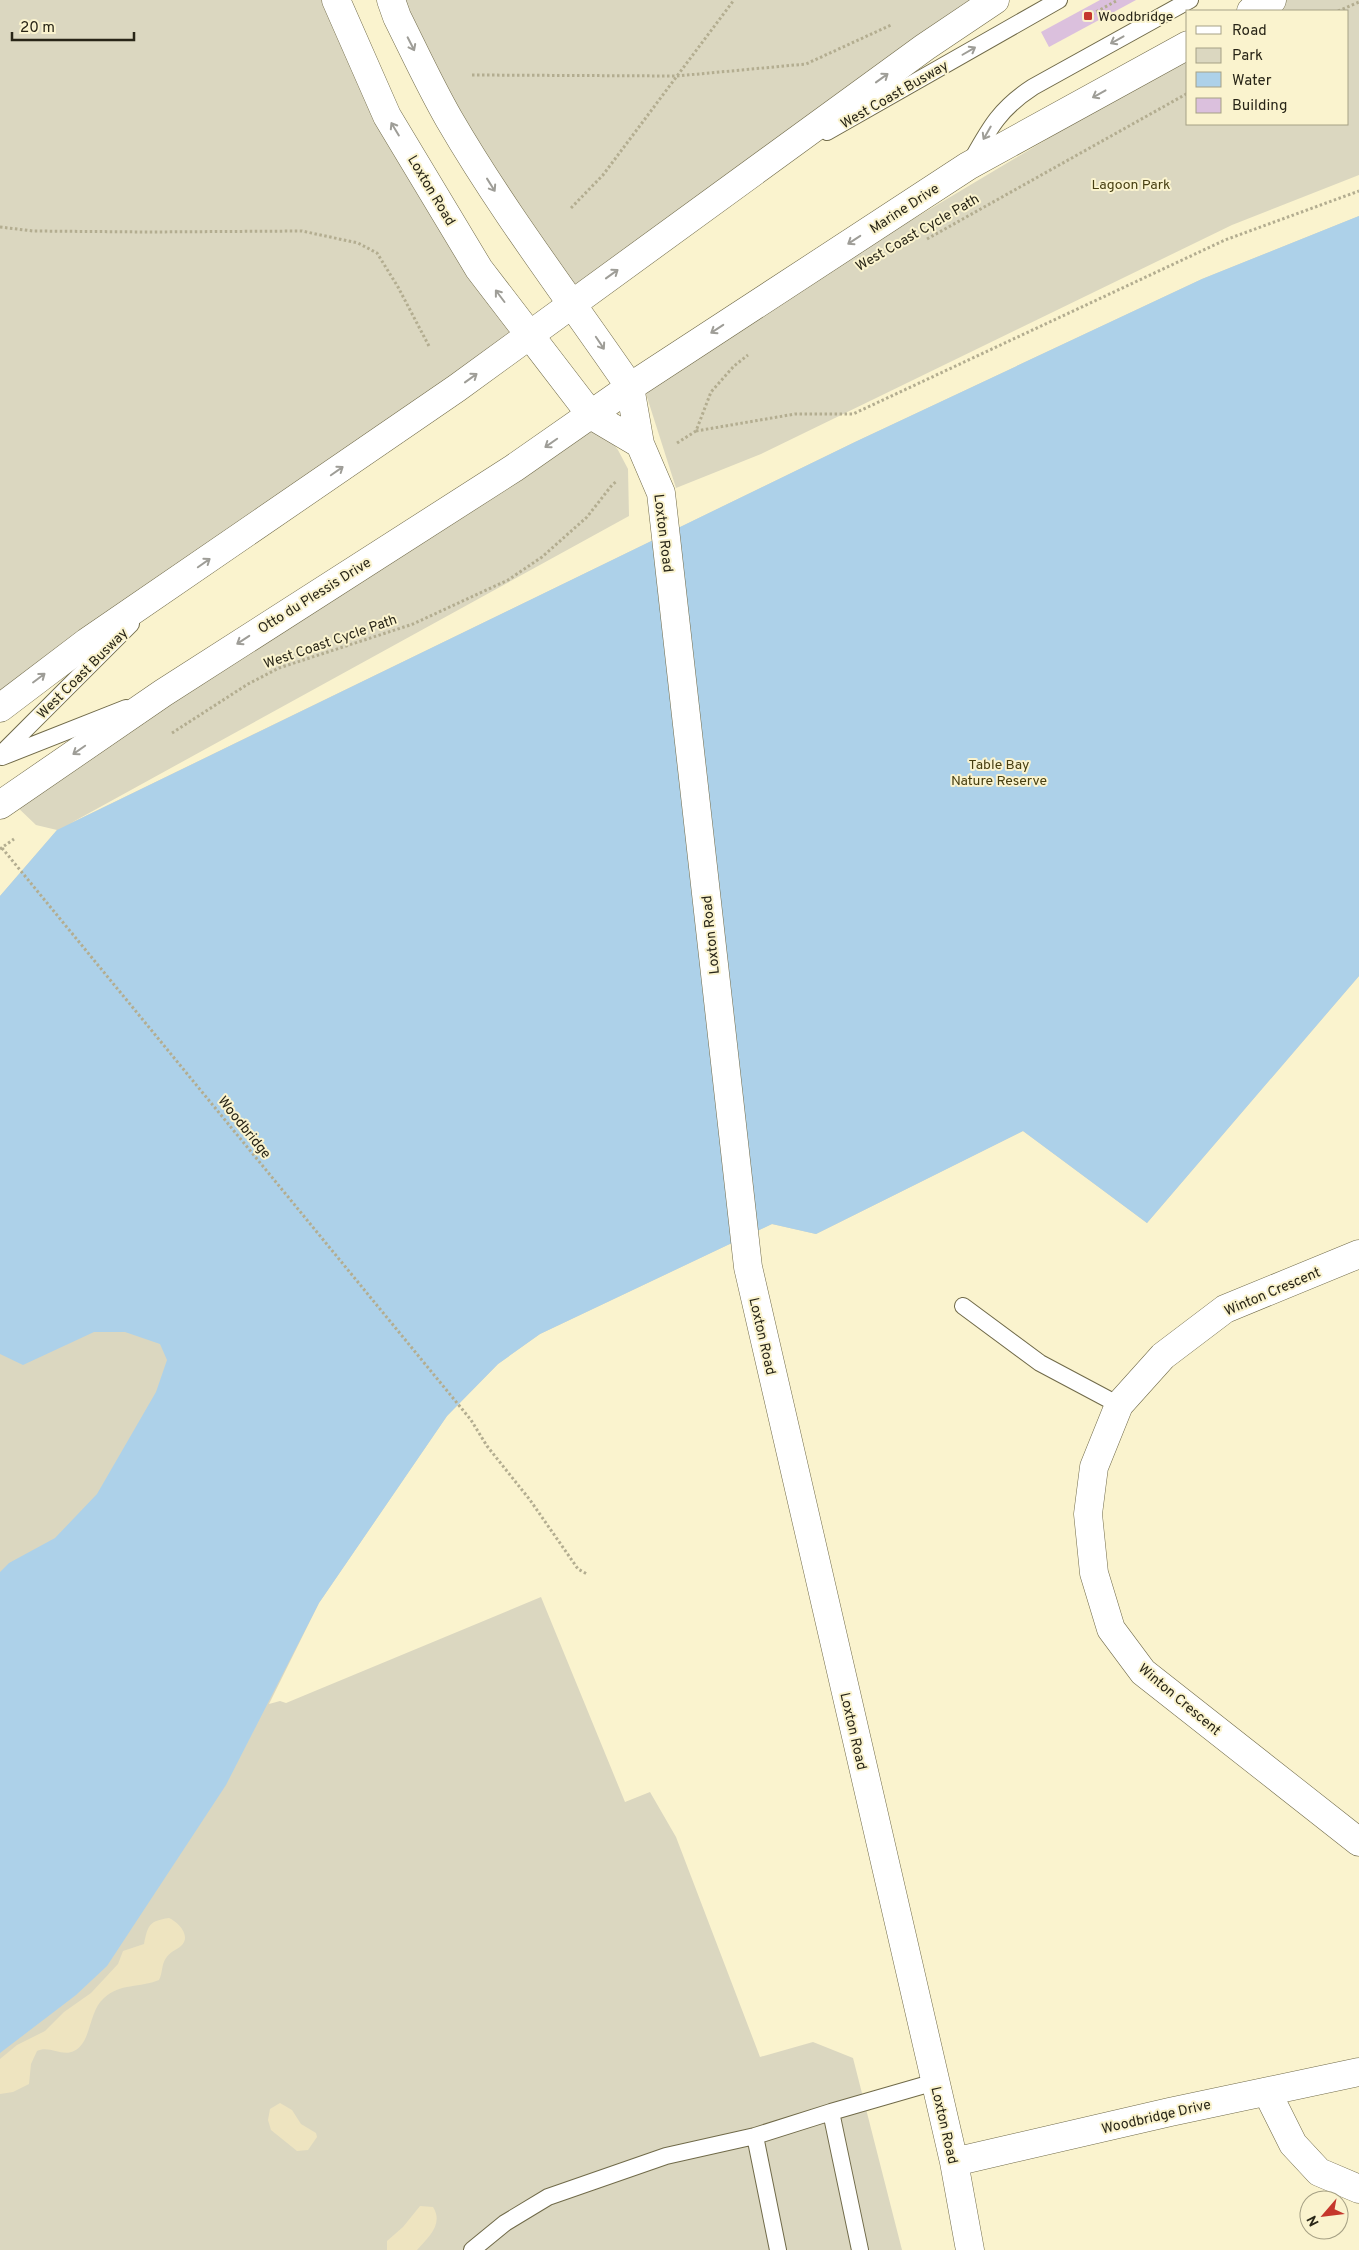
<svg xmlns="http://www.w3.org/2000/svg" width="1359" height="2250" font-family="Overpass,sans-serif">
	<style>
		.green { fill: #dbd7c0 }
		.sand { fill: #eee4c0 }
		.water { fill: #add1e9 }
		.building { fill: #dbc0dd }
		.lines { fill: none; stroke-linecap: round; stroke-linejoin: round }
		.service-casing { stroke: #706a49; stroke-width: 18 }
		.minor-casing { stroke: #706a49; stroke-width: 29 }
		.tertiary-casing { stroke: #706a49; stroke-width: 29 }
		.primary-casing { stroke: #706a49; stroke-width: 29 }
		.path { stroke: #b3ad90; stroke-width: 3; stroke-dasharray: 2.5 2.5; stroke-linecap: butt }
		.service { stroke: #fff; stroke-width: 16 }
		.minor { stroke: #fff; stroke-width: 28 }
		.tertiary { stroke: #fff; stroke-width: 28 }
		.primary { stroke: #fff; stroke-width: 28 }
		.oneway { stroke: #9e9d97 }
		.poi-dot { fill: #c5372c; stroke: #faf3ce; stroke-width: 2 }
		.labels { text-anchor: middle; stroke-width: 4; stroke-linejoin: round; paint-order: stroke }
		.poi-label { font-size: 14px; fill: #282517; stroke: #faf3ce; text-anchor: start }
		.street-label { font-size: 14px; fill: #282517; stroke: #faf3ce }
		.park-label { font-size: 14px; fill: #473f11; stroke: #faf3ce }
	</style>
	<rect width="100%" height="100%" fill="#faf3ce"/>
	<path class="green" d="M 0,0 L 336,0 L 358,52 L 530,335 L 0,708 Z
		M 391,0 L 995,0 L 573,303 Z
		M 1287,0 L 1359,0 L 1359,175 L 1232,225 L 761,454 L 676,488 L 646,394 L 689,353 L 1188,55 L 1188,124 L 1348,124 L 1348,11 L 1263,11 Z
		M 1359,216 L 1359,976 L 1147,1223 L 1023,1131 L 816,1234 L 772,1224 L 540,1334 L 498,1364 L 447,1416 L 319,1603 L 269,1704 L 280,1701 L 286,1703 L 541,1597 L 625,1802 L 650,1792 L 676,1837 L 760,2057 L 813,2042 L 853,2058 L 902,2250 L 0,2250 L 0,896 L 57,830 L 36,825 L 13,803 L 594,418 L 618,450 L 628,469 L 629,516 L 71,823 L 855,442 L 1202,279 Z"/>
	<path class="sand" d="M 169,1918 C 178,1922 192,1936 181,1946 C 176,1950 170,1952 166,1958 C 161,1965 163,1973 159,1980 C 140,1988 120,1983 104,1998 C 88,2012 92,2042 74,2051 C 62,2057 49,2045 37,2051 L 31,2064 L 29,2084 L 13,2092 L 0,2094 L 0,2059 L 17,2045 L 45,2031 L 64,2012 L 91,1993 L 118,1964 L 123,1951 L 144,1944 C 148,1925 149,1921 169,1918 Z
		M 280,2103 L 292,2110 L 301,2124 L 316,2133 L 317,2137 L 308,2150 L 297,2151 L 271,2130 L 268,2120 L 270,2109 Z
		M 420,2206 L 433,2207 C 444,2224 428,2238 417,2250 L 387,2250 L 387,2241 L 403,2227 Z"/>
	<path class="water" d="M 1359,216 L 1359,976 L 1147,1223 L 1023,1131 L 816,1234 L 772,1224 L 540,1334 L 498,1364 L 447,1416 L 319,1603 L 226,1785 L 107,1966 L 76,1995 L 0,2053 L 0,1572 L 9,1563 L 55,1538 L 97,1494 L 156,1392 L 167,1360 L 160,1344 L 125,1332 L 94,1332 L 23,1365 L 0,1354 L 0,896 L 57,830 L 855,442 L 1202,279 Z"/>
	<path class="building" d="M 1100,0 L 1136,0 L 1049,47 L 1041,32 Z"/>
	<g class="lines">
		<defs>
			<path id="service" d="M 827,132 L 1059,0
				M 970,163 C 989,129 999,109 1033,87 L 1190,0
				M 0,755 L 131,624
				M 2,757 L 126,708
				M 963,1306 L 1040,1363 L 1119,1405
				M 472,2250 L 505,2223 L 548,2197 L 666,2156 L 755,2136
				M 778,2250 L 755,2136 L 831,2112
				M 860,2250 L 831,2112 L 935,2082"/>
			<path id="minor" d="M 630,387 L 640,444 L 661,493 L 748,1267 L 954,2162 L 970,2250
				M 591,415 L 640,444
				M 1359,1254 L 1225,1309 L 1163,1356 L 1119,1405 L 1094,1467 L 1088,1514 L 1094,1573 L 1111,1629 L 1143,1672 L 1359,1842
				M 1267,2092 L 1293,2144 L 1319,2172 L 1359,2189
				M 954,2162 L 1170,2112 L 1359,2072"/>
			<path id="tertiary" d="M 336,0 L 387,116 L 479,269 L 591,415
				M 391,0 L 397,17 C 414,51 430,86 449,119 C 503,212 569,298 630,387"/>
			<path id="primary" d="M 1251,11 L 1272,0
				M 0,708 L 87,642 L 457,388 L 925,47 L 995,0
				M 0,805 L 163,693 L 514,468 L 630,387 L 968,166 L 1188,45"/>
		</defs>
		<use href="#service" class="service-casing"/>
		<use href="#minor" class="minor-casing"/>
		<use href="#tertiary" class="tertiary-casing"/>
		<use href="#primary" class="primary-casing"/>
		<path class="path" d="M 1338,11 L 1359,2
			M 1083,19 L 1118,0
			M 472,75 L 677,76 L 806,64 L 891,25
			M 571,208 L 603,175 L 734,0
			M 0,227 L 33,231 L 148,232 L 302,231 L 358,243 L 377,253 L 398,287 L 430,348
			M 927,239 L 1188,93
			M 696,431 L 795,414 L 853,414 L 1225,240 L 1359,191
			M 677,443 L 696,431 L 711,392 L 734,366 L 748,355
			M 172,733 L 248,684 L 279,668 L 413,624 L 508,580 L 542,557 L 587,517 L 612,485 L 617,481
			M 2,848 L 471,1420 L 487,1446 L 530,1500 L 578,1569 L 587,1574
			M 0,849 L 14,839"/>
		<use href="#service" class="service"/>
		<use href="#minor" class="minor"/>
		<use href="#tertiary" class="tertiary"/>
		<use href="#primary" class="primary"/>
	</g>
	<defs><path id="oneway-shaft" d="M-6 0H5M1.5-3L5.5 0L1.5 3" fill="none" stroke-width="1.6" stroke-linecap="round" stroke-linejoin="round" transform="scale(1.25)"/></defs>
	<g class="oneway">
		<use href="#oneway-shaft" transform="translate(1117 40) rotate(151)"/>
		<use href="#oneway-shaft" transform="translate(411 44) rotate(63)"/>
		<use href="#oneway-shaft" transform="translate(969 51) rotate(-30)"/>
		<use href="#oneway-shaft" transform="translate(882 78) rotate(-36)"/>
		<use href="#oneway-shaft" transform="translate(1099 94) rotate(151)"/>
		<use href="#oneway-shaft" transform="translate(395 129) rotate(-121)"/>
		<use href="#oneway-shaft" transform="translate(987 133) rotate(120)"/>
		<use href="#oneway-shaft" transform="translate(491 185) rotate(58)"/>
		<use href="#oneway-shaft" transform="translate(854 240) rotate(147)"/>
		<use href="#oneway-shaft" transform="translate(612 274) rotate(-36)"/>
		<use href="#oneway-shaft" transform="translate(500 296) rotate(-127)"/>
		<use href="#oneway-shaft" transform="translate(717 329) rotate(147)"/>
		<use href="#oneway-shaft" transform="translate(600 343) rotate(56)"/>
		<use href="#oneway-shaft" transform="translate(471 378) rotate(-36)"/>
		<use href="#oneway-shaft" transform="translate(551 443) rotate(145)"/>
		<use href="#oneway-shaft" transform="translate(337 471) rotate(-35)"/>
		<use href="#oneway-shaft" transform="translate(204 563) rotate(-35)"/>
		<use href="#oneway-shaft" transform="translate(243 640) rotate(147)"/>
		<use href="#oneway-shaft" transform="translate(39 678) rotate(-37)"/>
		<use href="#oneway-shaft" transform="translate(79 750) rotate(145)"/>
	</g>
	<rect class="poi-dot" x="1083" y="11" width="10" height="10" rx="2.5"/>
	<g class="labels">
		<g class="poi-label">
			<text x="1098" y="21">Woodbridge</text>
		</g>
		<g class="street-label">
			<text transform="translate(894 94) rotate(-30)" y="5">West Coast Busway</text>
			<text transform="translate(432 190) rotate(59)" y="5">Loxton Road</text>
			<text transform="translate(904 208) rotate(-33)" y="5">Marine Drive</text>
			<text transform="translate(917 232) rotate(-30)" y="5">West Coast Cycle Path</text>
			<text transform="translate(664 533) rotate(83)" y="5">Loxton Road</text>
			<text transform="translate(314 595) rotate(-32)" y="5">Otto du Plessis Drive</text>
			<text transform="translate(330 641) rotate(-19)" y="5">West Coast Cycle Path</text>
			<text transform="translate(82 673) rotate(-45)" y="5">West Coast Busway</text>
			<text transform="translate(710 935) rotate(-96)" y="5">Loxton Road</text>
			<text transform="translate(245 1127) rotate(51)" y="5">Woodbridge</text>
			<text transform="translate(1272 1291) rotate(-23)" y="5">Winton Crescent</text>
			<text transform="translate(763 1336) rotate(77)" y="5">Loxton Road</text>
			<text transform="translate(1180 1699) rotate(40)" y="5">Winton Crescent</text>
			<text transform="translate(854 1731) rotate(77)" y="5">Loxton Road</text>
			<text transform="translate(1156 2116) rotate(-13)" y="5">Woodbridge Drive</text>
			<text transform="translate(945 2125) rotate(77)" y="5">Loxton Road</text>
		</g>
		<g class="park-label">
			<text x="1131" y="189">Lagoon Park</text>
			<text x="999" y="769">Table Bay<tspan x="999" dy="16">Nature Reserve</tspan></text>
		</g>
	</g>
	<rect x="1186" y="10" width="162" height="115" fill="#faf3ce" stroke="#a6a185"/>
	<rect x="1196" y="26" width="25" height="8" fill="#ffffff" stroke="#a6a185"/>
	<text x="1232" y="35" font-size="15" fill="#282517">Road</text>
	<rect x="1196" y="48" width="25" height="15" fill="#dbd7c0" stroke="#a6a185"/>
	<text x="1232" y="60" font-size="15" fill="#282517">Park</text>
	<rect x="1196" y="72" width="25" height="15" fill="#add1e9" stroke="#a6a185"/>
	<text x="1232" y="85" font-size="15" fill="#282517">Water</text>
	<rect x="1196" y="98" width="25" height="15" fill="#dbc0dd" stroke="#a6a185"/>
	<text x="1232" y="110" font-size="15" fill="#282517">Building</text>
	<g transform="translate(1324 2215) rotate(242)"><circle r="24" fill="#faf3ce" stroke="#a6a185"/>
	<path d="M0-4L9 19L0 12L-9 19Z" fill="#c5372c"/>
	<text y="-8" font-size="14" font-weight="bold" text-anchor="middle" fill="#282517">N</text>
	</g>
	<path d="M12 32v8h122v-8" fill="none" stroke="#282517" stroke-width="2.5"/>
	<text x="20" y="32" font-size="15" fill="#282517" stroke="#faf3ce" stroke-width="4" paint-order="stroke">20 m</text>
</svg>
